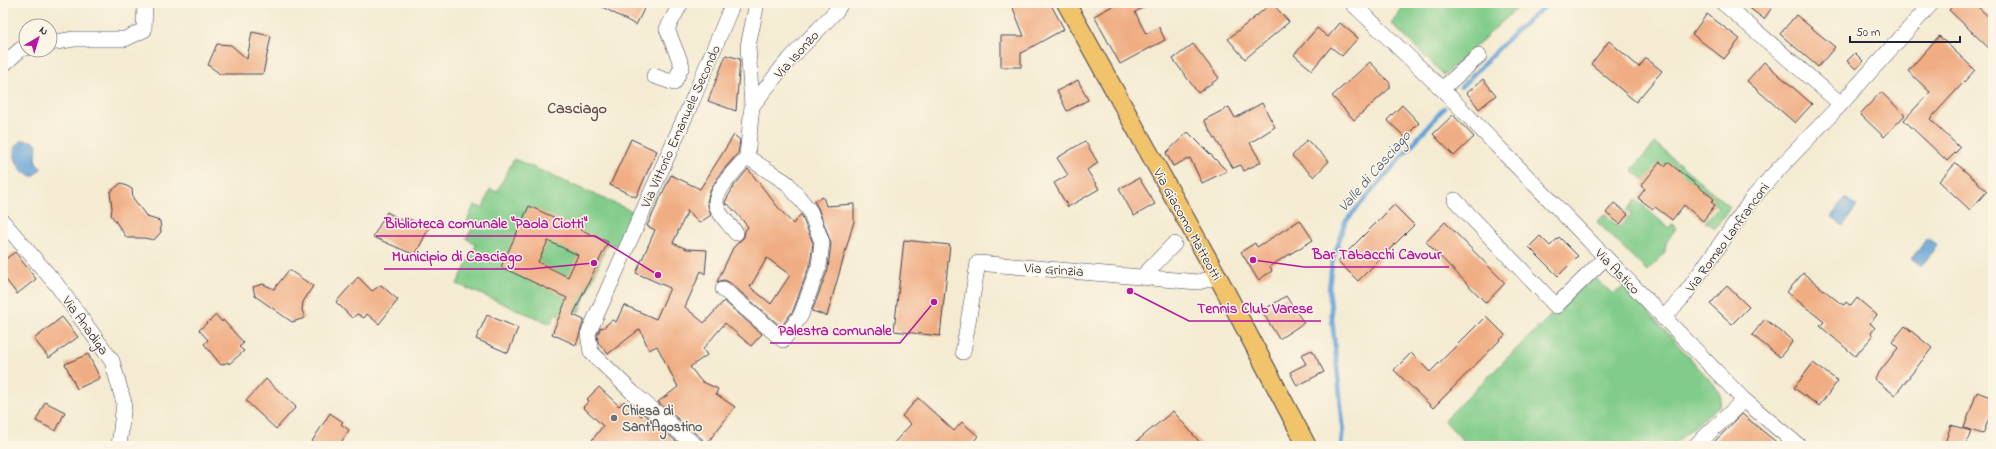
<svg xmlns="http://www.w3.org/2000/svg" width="1996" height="449" font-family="'Indie Flower',sans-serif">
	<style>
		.green { fill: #81cc8a; stroke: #527762 }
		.water { fill: #64a2d6; stroke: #436288 }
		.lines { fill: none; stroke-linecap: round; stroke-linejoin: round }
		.stream { stroke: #64a2d6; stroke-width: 4.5 }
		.building { fill: #f0ad83; fill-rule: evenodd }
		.minor-casing { stroke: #424052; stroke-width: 16 }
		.major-casing { stroke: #424052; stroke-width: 20 }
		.minor { stroke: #fff; stroke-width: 15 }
		.major { stroke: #f1c36a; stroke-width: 18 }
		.worship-dot { fill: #6b7280; stroke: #fcf5e5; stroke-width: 1.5 }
		.labels { text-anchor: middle; stroke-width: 3; stroke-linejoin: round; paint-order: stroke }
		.street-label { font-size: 14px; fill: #22223b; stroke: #fcf5e5 }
		.worship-label { font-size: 14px; font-weight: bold; fill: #5b616d; stroke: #fcf5e5; text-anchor: start }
		.water-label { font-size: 15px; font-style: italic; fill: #3c5579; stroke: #fcf5e5 }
		.quarter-label { font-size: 16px; font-weight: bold; fill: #6a5354; stroke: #fcf5e5 }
		.leader { fill: none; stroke: #b5179e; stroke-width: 1.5 }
		.callout-dot { fill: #b5179e; stroke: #fcf5e5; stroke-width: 1.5 }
		.callout-label { font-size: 15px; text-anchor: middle; font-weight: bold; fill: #b5179e; stroke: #fcf5e5; stroke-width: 3; stroke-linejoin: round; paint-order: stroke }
	</style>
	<rect width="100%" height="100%" fill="#fcf5e5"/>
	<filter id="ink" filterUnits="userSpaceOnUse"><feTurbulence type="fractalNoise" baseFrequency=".025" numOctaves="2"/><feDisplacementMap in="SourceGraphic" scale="8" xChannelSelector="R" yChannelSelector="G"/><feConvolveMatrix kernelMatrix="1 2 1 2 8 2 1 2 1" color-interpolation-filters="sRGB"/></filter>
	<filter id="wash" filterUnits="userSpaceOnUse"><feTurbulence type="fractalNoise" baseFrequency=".012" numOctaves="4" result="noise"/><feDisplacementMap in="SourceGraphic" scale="16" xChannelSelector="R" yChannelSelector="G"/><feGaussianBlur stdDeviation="0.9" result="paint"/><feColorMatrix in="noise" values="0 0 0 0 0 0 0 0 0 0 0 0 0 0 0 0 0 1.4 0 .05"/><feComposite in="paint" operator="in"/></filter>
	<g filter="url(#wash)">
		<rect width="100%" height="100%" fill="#f4ebd2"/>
		<path class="green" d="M 1406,3 L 1523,3 L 1444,75 L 1391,23 Z
			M 1655,143 L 1730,207 L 1715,228 L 1705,222 L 1718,207 L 1711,202 L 1714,198 L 1703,190 L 1701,192 L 1668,163 L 1645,181 L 1632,170 Z
			M 514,159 L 641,215 L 626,247 L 607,244 L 579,312 L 573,311 L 568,321 L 555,314 L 551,324 L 457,284 L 476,245 L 466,238 L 473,228 L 466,224 L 474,205 L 483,208 L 490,189 L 497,192 Z
			M 1636,200 L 1669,228 L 1672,224 L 1676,228 L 1666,243 L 1665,253 L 1647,271 L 1597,222 L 1605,214 L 1618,227 L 1622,225 L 1631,214 L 1627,211 Z
			M 1592,275 L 1613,294 L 1625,286 L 1716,387 L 1721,397 L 1720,405 L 1671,446 L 1468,446 L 1444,420 Z"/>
		<path class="water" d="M 23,140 L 32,141 L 37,144 L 36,163 L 42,168 L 34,176 C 21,176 14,160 14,149 L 19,142 Z
			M 1845,198 L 1857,206 L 1843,226 L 1831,217 Z
			M 1927,238 L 1937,245 L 1922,266 L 1912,259 Z"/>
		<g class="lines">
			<path class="stream" d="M 1461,87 L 1515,32 L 1549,3
				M 1341,446 L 1343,426 L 1329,289 L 1332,263 L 1345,222 L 1444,108"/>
		</g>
		<g id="blocks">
			<path class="building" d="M 595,3 L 647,3 L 636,25 Z
				M 1011,3 L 1050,3 L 1064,29 L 1021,53 L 1021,67 L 1001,67 L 1001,36 L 1024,36 Z
				M 1118,3 L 1152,3 L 1135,12 L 1146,34 L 1159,27 L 1165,40 L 1120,64 L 1094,16 Z
				M 1272,3 L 1289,22 L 1245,59 L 1228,39 Z
				M 1743,3 L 1775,3 L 1764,19 Z
				M 1955,3 L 1974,3 L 1993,21 L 1993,52 L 1949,10 Z
				M 1707,14 L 1740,39 L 1724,59 L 1692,34 Z
				M 1796,15 L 1835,47 L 1818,67 L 1780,34 Z
				M 1340,23 L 1358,38 L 1342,56 L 1331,47 L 1312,70 L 1294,55 L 1317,28 L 1328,37 Z
				M 252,32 L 271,36 L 263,74 L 220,74 L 208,65 L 217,44 L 231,45 L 247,59 Z
				M 1939,36 L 1975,70 L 1930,119 L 1960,148 L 1947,161 L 1904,120 L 1930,92 L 1908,71 Z
				M 1609,41 L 1639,67 L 1646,58 L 1662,71 L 1636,102 L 1591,64 Z
				M 1193,44 L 1219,78 L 1198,93 L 1173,59 Z
				M 1855,53 L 1863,61 L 1856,69 L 1847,61 Z
				M 726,55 L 740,59 L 736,111 L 708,101 Z
				M 1370,62 L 1390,83 L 1390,88 L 1354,120 L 1332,96 Z
				M 1764,62 L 1812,104 L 1795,123 L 1747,81 Z
				M 1483,79 L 1496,95 L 1479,109 L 1467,93 Z
				M 1078,80 L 1088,100 L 1067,111 L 1057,91 Z
				M 1881,92 L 1905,115 L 1884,137 L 1860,114 Z
				M 1262,103 L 1275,127 L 1250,143 L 1261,162 L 1244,171 L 1241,165 L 1233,168 L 1204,120 L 1229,107 L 1235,118 Z
				M 1402,105 L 1419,123 L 1405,137 L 1387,120 Z
				M 1453,115 L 1474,137 L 1454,156 L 1433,134 Z
				M 1188,132 L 1227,171 L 1202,183 L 1190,158 L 1173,166 L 1166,153 Z
				M 734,135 L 740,140 L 738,153 L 719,175 L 710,191 L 707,202 L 711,215 L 699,223 L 688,210 L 673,243 L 687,249 L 707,250 L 705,274 L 701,271 L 685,307 L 704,323 L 724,301 L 762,334 L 751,346 L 725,323 L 703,349 L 707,355 L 690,367 L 701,381 L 718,389 L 716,394 L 735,407 L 705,446 L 702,439 L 658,402 L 678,387 L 657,346 L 649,350 L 640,329 L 608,354 L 598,342 L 597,335 L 601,327 L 603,328 L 612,320 L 616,322 L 624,305 L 656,319 L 670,288 L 636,273 L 655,230 L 647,226 L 671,175 L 700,189 Z
				M 631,139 L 657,151 L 636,197 L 610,185 Z
				M 1307,140 L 1329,161 L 1314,177 L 1292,156 Z
				M 1085,141 L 1098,163 L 1087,170 L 1099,189 L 1068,207 L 1054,183 L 1068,175 L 1057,158 Z
				M 1660,162 L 1665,166 L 1668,162 L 1714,199 L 1711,202 L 1715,205 L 1703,221 L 1684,205 L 1672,220 L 1655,207 L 1653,209 L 1638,198 L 1645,189 L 1641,186 Z
				M 1956,163 L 1987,191 L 1970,210 L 1939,181 Z
				M 748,169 L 777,206 L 793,224 L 801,214 L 813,243 L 810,264 L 793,311 L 781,327 L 729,282 L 724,280 L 717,282 L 733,248 L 744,237 L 745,231 L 748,227 L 739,216 L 728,204 L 726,205 L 725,202 L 734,186 ZM 767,258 L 790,275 L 771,304 L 750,287 Z
				M 1139,178 L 1155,204 L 1134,216 L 1119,189 Z
				M 121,183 L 132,189 L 133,198 L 147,217 L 160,221 L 161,232 L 154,240 L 144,238 L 127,238 L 111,215 L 112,208 L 110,192 Z
				M 823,197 L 826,206 L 854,204 L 854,221 L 827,316 L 812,311 L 828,269 L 831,243 L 818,208 L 814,201 Z
				M 1614,203 L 1628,214 L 1620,224 L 1606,213 Z
				M 1394,205 L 1414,225 L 1358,281 L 1338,261 Z
				M 529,206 L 608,242 L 573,315 L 584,320 L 576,345 L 552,334 L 567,298 L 501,267 ZM 548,241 L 578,255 L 568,277 L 538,262 Z
				M 387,212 L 403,221 L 405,217 L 429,228 L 415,255 L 373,237 Z
				M 1300,220 L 1313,240 L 1270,266 L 1272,271 L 1258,280 L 1241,252 L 1255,243 L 1257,247 Z
				M 1445,222 L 1505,283 L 1486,303 L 1426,242 Z
				M 1540,236 L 1550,246 L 1559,237 L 1578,256 L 1558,276 L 1529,247 Z
				M 904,240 L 950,245 L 940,336 L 894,331 Z
				M 15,252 L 36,279 L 17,294 L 3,276 L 3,261 Z
				M 289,270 L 313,286 L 303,302 L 302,310 L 305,318 L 292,322 L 255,296 L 253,287 L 263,284 L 274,289 Z
				M 1803,273 L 1840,303 L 1844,305 L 1846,302 L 1851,306 L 1857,298 L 1877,315 L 1870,323 L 1875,328 L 1871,333 L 1873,336 L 1855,356 L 1820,326 L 1824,322 L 1787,292 Z
				M 358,277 L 372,291 L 381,285 L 398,300 L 379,324 L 367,314 L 364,318 L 357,314 L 352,318 L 336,302 Z
				M 1727,286 L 1749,307 L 1732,324 L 1710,304 Z
				M 1286,296 L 1304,323 L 1279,339 L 1262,311 Z
				M 216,315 L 222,322 L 223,320 L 244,343 L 239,347 L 244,351 L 229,364 L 228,362 L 221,365 L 204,344 L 208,340 L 199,330 Z
				M 487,315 L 518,328 L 508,353 L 476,339 Z
				M 1486,316 L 1505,335 L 1433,408 L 1394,370 L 1411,353 L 1430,372 Z
				M 62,317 L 78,337 L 49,358 L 34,339 Z
				M 1765,319 L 1793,341 L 1780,357 L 1752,335 Z
				M 1905,326 L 1932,348 L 1895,395 L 1874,379 L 1898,348 L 1892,342 Z
				M 1312,350 L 1324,372 L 1297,386 L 1290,372 L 1306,364 L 1301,355 Z
				M 88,354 L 100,378 L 77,389 L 65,364 Z
				M 1813,363 L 1838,381 L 1819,406 L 1794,388 Z
				M 266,379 L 296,407 L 276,429 L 246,401 Z
				M 599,387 L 619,406 L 624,401 L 641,416 L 644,414 L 682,446 L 598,446 L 592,440 L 603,426 L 583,407 L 589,401 L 587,399 Z
				M 1977,392 L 1993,398 L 1993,408 L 1983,434 L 1964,428 Z
				M 918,398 L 954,431 L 962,422 L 978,436 L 970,446 L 891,446 L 911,424 L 902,416 Z
				M 45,402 L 65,412 L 56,431 L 36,421 Z
				M 1173,411 L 1203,446 L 1131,446 Z
				M 330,413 L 343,422 L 341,424 L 349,430 L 339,446 L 309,446 Z
				M 1742,414 L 1781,446 L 1710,446 Z
				M 1951,425 L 1971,431 L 1966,446 L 1944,446 Z"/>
		</g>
	</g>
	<g filter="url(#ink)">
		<use href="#blocks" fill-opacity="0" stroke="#424052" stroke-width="1"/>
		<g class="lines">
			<defs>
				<path id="minor" d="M 1352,3 L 1442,89 L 1744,400 L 1799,446
					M 1723,3 L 1841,104
					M 50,43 L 74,39 L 125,39 L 144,30 L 145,3
					M 3,65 L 21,49 L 26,48
					M 654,76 L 674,83 L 682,66 L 667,29 L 681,3
					M 1442,89 L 1479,56
					M 752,106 L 785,64 L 837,10 L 841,3
					M 1455,200 L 1556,306 L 1605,258
					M 3,222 L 57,285 L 112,361 L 124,403 L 119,446
					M 736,233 C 730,225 720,216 717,207 C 711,193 738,167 747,157
					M 1142,277 L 1174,244
					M 723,289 L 783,340 L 801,315 L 819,266 L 822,242 L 810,211 L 787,183 L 747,157 L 752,106 L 748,46 L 757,3
					M 1663,318 L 1683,297 L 1752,199 L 1772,176 L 1841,104 L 1932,3
					M 963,352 L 978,263 L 1198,282 L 1218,277
					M 696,446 L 633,393 L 591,352 L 588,334 L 693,99 L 733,3
					M 1695,446 L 1744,400"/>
				<path id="major" d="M 1066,3 L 1218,277 L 1307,446"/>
			</defs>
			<use href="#minor" class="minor-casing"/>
			<use href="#major" class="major-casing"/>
			<use href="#minor" class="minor"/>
			<use href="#major" class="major"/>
		</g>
	</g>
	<circle class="worship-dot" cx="614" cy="418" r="4"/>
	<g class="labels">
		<g class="street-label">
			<text transform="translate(796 54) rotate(-48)" y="5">Via Isonzo</text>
			<text transform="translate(680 126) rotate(-66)" y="5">Via Vittorio Emanuele Secondo</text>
			<text transform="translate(1188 224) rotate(61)" y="5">Via Giacomo Matteotti</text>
			<text transform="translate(1727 237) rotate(-54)" y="5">Via Romeo Lanfranconi</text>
			<text transform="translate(1054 269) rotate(4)" y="5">Via Grinzia</text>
			<text transform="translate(1618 271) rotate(46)" y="5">Via Astico</text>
			<text transform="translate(86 325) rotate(54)" y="5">Via Anadiga</text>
		</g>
		<g class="worship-label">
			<text x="622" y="415">Chiesa di<tspan x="622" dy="16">Sant'Agostino</tspan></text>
		</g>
		<g class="water-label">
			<text transform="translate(1374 171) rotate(-49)" y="5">Valle di Casciago</text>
		</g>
		<g class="quarter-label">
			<text x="577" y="113">Casciago</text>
		</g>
	</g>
	<path class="leader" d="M658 275L595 236H376M1253 260L1304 267H1449M594 263L530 269H384M1130 291L1189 321H1321M934 302L900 343H770"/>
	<g class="callout-dot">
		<circle cx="658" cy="275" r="4"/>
		<circle cx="1253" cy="260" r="4"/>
		<circle cx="594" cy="263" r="4"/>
		<circle cx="1130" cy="291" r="4"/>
		<circle cx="934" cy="302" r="4"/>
	</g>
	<g class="callout-label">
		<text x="486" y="228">Biblioteca comunale "Paola Ciotti"</text>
		<text x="1377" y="259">Bar Tabacchi Cavour</text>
		<text x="457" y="261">Municipio di Casciago</text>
		<text x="1255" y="313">Tennis Club Varese</text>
		<text x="835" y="335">Palestra comunale</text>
	</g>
	<rect width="1996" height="449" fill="none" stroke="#fcf5e5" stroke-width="16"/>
	<g transform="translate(38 38) rotate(38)"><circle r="19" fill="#fcf5e5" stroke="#a5a1a1"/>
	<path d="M0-3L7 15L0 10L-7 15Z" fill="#b5179e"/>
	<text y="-6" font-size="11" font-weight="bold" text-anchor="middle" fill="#22223b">N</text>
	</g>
	<path d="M1850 36v6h110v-6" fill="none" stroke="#22223b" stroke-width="2"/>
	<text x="1856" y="36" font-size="12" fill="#22223b" stroke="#fcf5e5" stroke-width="3" paint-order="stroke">50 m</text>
</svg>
